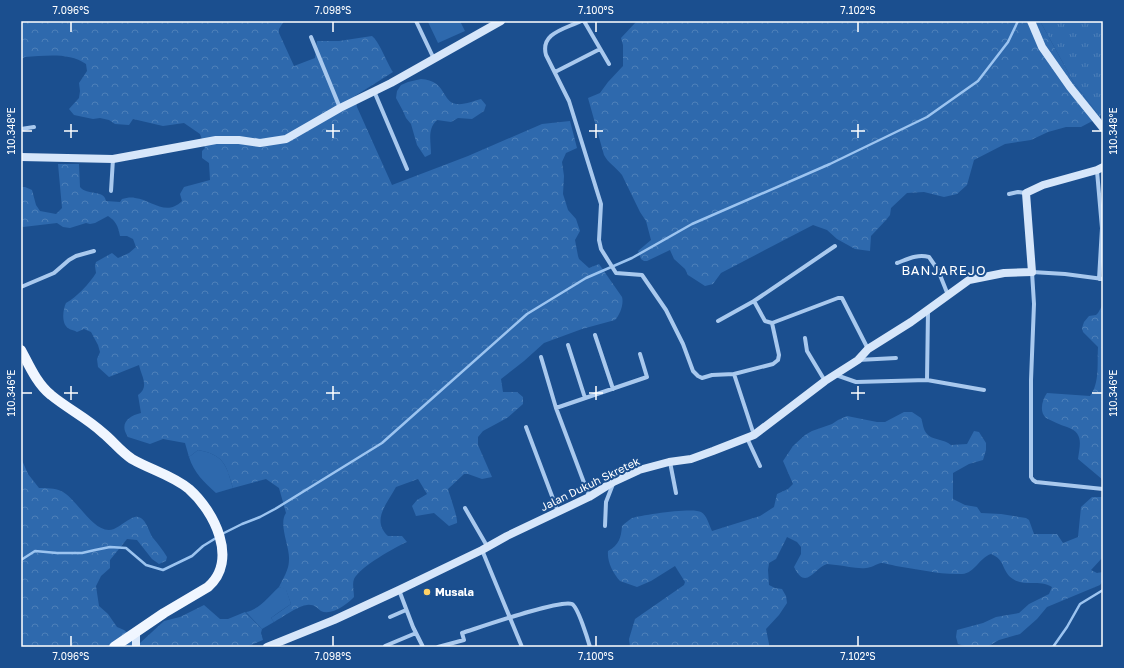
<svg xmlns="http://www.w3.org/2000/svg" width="1124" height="668" font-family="'Golos Text',sans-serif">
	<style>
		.green { fill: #2e69ad }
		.forest { fill: url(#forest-crowns) }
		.park { fill: url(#park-tufts) }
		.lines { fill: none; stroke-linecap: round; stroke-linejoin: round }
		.stream { stroke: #9cc4f0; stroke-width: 2.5 }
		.street { stroke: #a9c9ee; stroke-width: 4 }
		.secondary { stroke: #d6e6fa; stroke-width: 8 }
		.primary { stroke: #f0f6ff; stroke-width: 10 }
		.ticks { fill: none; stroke: #fff; stroke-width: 1.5 }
		.poi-dot { fill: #ffd166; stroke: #1b4f8f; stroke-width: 1.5 }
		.labels { text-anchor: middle; stroke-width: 4; stroke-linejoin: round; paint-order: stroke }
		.street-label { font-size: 11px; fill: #fff; stroke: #1b4f8f }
		.poi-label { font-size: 11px; font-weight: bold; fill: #fff; stroke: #1b4f8f; text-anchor: start }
		.quarter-label { font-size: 13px; letter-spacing: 1px; fill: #fff; stroke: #1b4f8f }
		.neatline { fill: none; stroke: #fff; stroke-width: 1.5 }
		.ticks-label { font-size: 10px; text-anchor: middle; fill: #fff }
	</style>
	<defs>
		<pattern id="forest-crowns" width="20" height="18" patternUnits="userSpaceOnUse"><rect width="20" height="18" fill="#2e69ad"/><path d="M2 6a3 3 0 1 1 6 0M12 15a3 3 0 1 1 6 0" fill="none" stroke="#4d80b9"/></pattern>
		<pattern id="park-tufts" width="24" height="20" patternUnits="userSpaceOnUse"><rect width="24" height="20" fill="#2e69ad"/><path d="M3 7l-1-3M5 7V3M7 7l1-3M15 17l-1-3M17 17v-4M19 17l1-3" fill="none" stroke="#4d80b9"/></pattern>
	</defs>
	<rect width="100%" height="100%" fill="#1b4f8f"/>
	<path class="green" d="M 430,21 L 460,21 L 465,31 L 438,43 L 428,22 Z
		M 198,450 C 224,455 226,464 233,488 L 216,493 C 204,482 194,473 189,457 Z
		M 279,587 L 286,589 L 291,604 C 284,609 277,613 271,618 L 274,622 L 262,629 L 246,612 C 260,609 269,596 279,587 Z"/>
	<path class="forest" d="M 21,21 L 284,21 L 279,29 L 279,33 L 294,66 L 315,58 L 317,41 L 339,41 L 372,36 C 379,41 387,63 393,72 L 355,96 L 357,107 L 392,185 L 468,156 L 542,124 L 570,121 L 577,148 L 566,153 L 562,162 L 564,176 L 563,194 L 568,210 L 576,219 L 580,231 L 575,240 L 578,256 L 579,259 L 589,268 L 599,264 L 622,297 C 624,304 620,315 615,320 L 582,329 L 544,343 L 524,361 L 501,379 L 503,392 L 517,392 L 523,397 L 523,404 L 507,418 L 483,431 L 478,437 L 478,445 L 492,477 L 482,479 L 468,474 L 464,474 L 448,489 C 450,496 458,518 457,523 L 449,526 L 434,513 L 416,516 L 412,506 L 417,500 L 427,494 L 418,479 L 396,487 C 387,504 371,520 388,536 L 402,536 L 407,542 C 395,547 360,567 354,579 C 352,584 354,591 354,597 C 348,604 331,616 321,611 C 317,608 314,604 307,605 C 300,605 281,618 274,622 L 271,618 L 291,604 L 286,590 L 279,587 C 283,578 289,570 289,560 C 290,547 278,524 286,513 L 279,488 L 266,479 L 233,488 C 226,464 224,455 198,450 L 189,457 L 185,443 L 163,439 L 150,444 L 128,437 C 119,424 128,416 141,413 L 138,395 C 150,387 141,375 139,365 L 109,377 L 98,367 L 97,359 L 100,352 L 98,345 L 91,332 L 84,329 L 77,332 C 74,330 70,330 68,328 C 61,323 63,309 66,303 C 78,296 89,284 96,273 L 95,266 L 96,262 L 112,253 L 118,258 L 129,253 L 136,247 L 133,239 L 127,236 L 120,236 C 118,226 116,221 108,216 L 95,223 L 90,224 L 86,223 L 70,228 L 63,227 L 57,223 L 23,227 L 21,225 L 21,187 L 25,187 L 32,190 L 36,205 L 40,211 L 56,214 L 62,208 L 58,164 L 79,164 L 80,187 C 87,196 104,189 106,201 L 120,202 L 122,199 C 126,198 131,197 135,198 C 152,200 166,217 182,201 L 180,194 L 184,187 L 210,180 L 209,163 L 202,158 L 202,151 L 205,148 L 200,134 L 184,123 L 163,126 L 133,119 L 129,125 L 115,124 L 109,120 L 100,118 L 93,119 L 74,115 L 69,109 L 79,98 L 80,91 L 79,83 L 87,71 L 86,64 C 69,52 44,56 25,57 L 21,59 Z
		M 638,21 L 1040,21 L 1074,83 L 1100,117 L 1081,127 L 1066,127 L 1048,132 L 1031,140 L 1005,144 L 974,160 L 967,185 L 957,194 L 944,197 L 924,192 L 907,193 L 891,208 L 890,215 L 886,220 L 871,236 L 870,251 L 855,249 L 837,239 L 827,230 L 813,225 L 721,273 L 713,284 L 705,286 L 688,275 L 685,269 L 674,259 L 670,250 L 647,261 L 644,261 L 641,259 L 638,251 L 651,240 L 646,221 L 640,212 L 622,175 C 616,167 608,163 604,155 L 588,98 L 600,93 L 608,82 L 623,66 L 623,45 L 621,38 L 635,23 Z
		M 421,79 C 447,81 441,101 456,104 C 465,105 473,101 481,99 L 486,105 L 484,111 L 472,119 L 458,118 L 451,122 L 437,120 C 427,129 431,141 431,154 L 425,157 L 417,145 L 411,124 L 406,118 L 403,111 L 396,98 L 397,91 L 401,85 L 408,82 Z
		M 1103,304 L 1103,480 L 1078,459 C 1080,444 1084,433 1067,427 C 1060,425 1053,421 1046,418 C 1039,412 1042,400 1047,393 L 1090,396 C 1100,383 1097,363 1098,347 L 1083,332 L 1082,328 L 1084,322 L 1089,316 L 1096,315 L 1098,313 Z
		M 904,412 L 912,412 L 921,418 C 923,423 923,430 927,434 C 932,440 944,439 951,445 L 967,444 L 974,431 L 979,432 L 986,443 L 986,450 L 983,460 L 969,464 L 953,473 L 953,499 L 965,505 L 977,507 L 981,513 L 1001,514 L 1026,518 L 1029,520 L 1034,534 L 1057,534 L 1063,543 L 1078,537 L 1081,507 L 1092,497 L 1103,497 L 1103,557 L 1091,570 L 1097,573 L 1103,572 L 1103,581 L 1100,585 L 1047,607 L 1037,619 L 1020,634 L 999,640 L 987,647 L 965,646 L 958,644 L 956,637 L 957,630 L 983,623 L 996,617 L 1019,613 L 1029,604 L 1049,594 L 1052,587 C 1040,579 1024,587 1013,579 C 1001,571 1006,560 991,554 C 979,558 975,573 962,574 C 940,575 918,569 896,566 C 891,565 885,563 881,563 C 876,564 871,568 866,568 C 857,569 846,566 836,565 C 833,565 830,564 827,564 C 815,567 806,592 794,567 L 801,554 L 801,547 L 797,542 L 787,537 L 776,559 L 769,563 L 768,570 L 769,585 L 775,588 L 782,589 L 786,596 L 787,603 L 779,615 L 766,629 L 769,644 L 769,647 L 630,647 L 629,639 L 635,619 L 684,585 L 685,582 L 675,566 L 651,581 L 637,587 L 620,581 C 613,573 607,562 608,551 C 619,545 621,538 622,526 C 625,523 629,520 632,518 C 641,515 694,507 701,512 C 707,515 709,525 712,531 L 760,516 L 774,507 L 777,494 L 788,489 L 793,484 L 783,461 L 793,446 L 805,435 L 812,431 L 832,424 L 838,420 L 847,416 L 877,422 L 885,422 Z
		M 21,458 L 28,474 L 39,488 C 46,488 55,488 61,491 C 77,498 95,537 114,529 C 120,526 126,521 132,518 C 145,512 148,531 153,538 C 158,544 163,550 167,557 L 166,561 L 159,564 L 152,559 L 137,540 L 127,539 L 110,560 L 110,568 L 101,576 L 96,586 L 99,606 L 108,614 L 117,627 L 124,630 L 140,643 L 164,621 L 180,617 L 204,605 L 220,619 L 228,619 L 245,612 L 262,629 L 261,633 L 263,640 L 246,647 L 21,647 Z"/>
	<path class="park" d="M 1040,21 L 1103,21 L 1103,110 L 1100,117 L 1074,83 Z"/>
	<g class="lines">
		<path class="stream" d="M 222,534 L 242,524 L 260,517 L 275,509 L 382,443 L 527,314 L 586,278 L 632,258 L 692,224 L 830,164 L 927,117 L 978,81 L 1008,42 L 1018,21
			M 21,560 L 35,551 L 57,553 L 82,553 L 95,550 L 110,547 L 126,548 L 146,565 L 163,570 L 192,556 L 203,546 L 216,538
			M 1053,647 L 1067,627 L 1080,604 L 1103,590"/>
		<path class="street" d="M 416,21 L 434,59
			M 581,21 C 565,29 540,33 546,55 L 569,101 L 601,204 L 599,240 L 601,249 L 616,273 L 642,275 L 666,310 L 683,344 L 693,371 L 698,376 L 702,378 L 712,375 L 734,374 L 754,435
			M 584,21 L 609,64
			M 311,37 L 340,108
			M 555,72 L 600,49
			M 374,91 L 407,169
			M 21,129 L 34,127
			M 1097,171 L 1102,228 L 1099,279
			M 111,191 L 113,159
			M 1009,194 L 1018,192 L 1026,193
			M 835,246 L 754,301 L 765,321 L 772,323 L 838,298 L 842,298 L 868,349
			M 897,263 C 908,259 917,254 929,257 L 938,270 L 948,295
			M 1103,279 L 1065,274 L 1032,272 L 1034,304 L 1031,380 L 1031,477 L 1033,480 L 1036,482 L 1103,489
			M 21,287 L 54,273 L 69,260 L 76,256 L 94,251
			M 718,321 L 754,301
			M 595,335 L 613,389
			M 805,338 L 807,351 L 825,381
			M 568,345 L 585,398
			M 541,357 L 556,408 L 589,496
			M 858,360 L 896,358
			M 734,374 L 773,364 L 778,360 L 779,355 L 772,323
			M 836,375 L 856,382 L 927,380 L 984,390
			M 927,380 L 928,311
			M 556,408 L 647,377 L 640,354
			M 526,427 L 558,512
			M 747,438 L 760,466
			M 670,462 L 676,493
			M 465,508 L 487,546
			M 605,526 L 606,502 L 613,484
			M 482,550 L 522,647
			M 399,590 L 413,627 L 423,647
			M 390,617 L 406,610
			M 385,646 L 416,633
			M 438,647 L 464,640 L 462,633 C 478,628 560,599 572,604 C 578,607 588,640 590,647"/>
		<path class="secondary" d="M 1031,21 L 1042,47 L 1070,87 L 1103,128
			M 21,157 L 113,159 L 216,140 L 239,140 L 260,143 L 286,139 L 340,108 L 391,83 L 501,21
			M 136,647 L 136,632
			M 267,647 L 334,620 L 399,590 L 482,550 L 507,536 L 589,497 L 613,482 L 639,470 L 669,462 L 691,459 L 713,451 L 754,435 L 825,381 L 858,360 L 868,349 L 911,322 L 969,280 L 1004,273 L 1032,272 L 1026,193 L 1043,185 L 1097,170 L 1103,167"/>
		<path class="primary" d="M 21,350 C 29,365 37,384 51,395 C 68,409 87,418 103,433 C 113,441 121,452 132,459 C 151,470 172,475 189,489 C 214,511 239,560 208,587 L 164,613 L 114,647"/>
	</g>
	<path class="ticks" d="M 71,22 L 71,32M 333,22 L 333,32M 596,22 L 596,32M 858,22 L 858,32M 71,124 L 71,138M 333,124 L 333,138M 596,124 L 596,138M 858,124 L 858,138M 22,131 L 32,131M 64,131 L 78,131M 326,131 L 340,131M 589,131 L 603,131M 851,131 L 865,131M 1092,131 L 1102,131M 71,386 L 71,400M 333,386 L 333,400M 596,386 L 596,400M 858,386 L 858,400M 22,393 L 32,393M 64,393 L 78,393M 326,393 L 340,393M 589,393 L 603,393M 851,393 L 865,393M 1092,393 L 1102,393M 71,636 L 71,646M 333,636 L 333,646M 596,636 L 596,646M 858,636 L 858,646"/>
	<circle class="poi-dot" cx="427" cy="592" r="4"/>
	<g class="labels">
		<g class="street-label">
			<text transform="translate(590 484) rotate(-26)" y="4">Jalan Dukuh Skretek</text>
		</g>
		<g class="poi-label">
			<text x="435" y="596">Musala</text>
		</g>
		<g class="quarter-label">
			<text x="944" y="275">BANJAREJO</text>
		</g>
	</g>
	<rect width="1124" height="668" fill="none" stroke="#1b4f8f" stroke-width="44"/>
	<rect x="22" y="22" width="1080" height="624" class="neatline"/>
	<g class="ticks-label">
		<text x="71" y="14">7.096°S</text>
		<text x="333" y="14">7.098°S</text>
		<text x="596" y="14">7.100°S</text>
		<text x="858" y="14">7.102°S</text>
		<text transform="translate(1113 131) rotate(-90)" y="4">110.348°E</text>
		<text transform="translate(11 131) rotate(-90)" y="4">110.348°E</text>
		<text transform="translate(1113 393) rotate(-90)" y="4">110.346°E</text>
		<text transform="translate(11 393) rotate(-90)" y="4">110.346°E</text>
		<text x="71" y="660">7.096°S</text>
		<text x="333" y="660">7.098°S</text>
		<text x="596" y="660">7.100°S</text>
		<text x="858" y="660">7.102°S</text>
	</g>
</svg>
